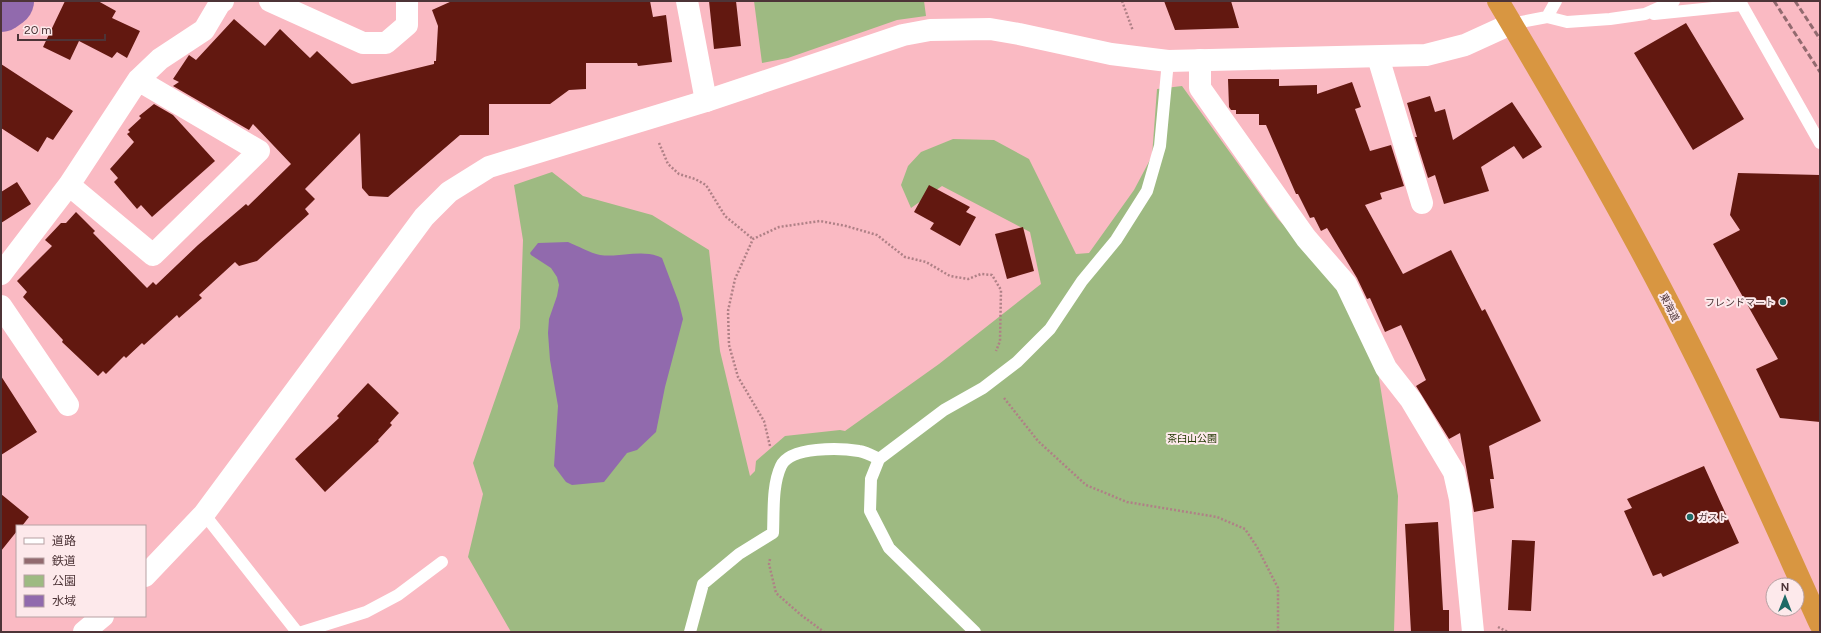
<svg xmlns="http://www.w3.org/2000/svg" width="1821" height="633" font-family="Figtree,'Noto Sans JP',sans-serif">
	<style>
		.green { fill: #9eba82 }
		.water { fill: #916aad }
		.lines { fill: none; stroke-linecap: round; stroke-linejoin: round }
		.river { stroke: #916aad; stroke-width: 52 }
		.building { fill: #621810 }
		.path { stroke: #af8086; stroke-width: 2.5; stroke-dasharray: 2 2; stroke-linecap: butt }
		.lane { stroke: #fff; stroke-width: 12 }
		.street { stroke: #fff; stroke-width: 22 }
		.secondary { stroke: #fff; stroke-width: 22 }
		.highway { stroke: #d89641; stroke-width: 22 }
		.rail { stroke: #926a6f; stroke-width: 3; stroke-dasharray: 6 3; stroke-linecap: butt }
		.poi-dot { fill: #1e6a66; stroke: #fde9eb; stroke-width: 1.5 }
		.labels { text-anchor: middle; stroke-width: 4; stroke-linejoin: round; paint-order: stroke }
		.poi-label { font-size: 10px; fill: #4d3437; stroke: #fde9eb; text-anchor: end }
		.street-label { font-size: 10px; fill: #4d3437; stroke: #fde9eb }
		.park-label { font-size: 10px; fill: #203600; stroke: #fde9eb }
	</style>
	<rect width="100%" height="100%" fill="#fabac3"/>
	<path class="green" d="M 754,1 L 924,1 L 926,16 L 897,20 L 788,58 L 762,63 Z
		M 1182,86 L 1278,219 L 1339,285 L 1378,372 L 1398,496 L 1394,632 L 511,632 L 468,557 L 483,494 L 473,463 L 520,328 L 523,240 L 514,185 L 552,172 L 583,196 L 652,215 L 709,250 L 720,351 L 750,476 L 755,471 L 756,461 L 785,436 L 840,430 L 845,431 L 939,364 L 1041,284 L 1030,232 L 942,186 L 911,208 L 901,185 L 908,166 L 921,152 L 953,139 L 994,140 L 1029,159 L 1076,254 L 1089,253 L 1134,190 L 1152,156 L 1157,89 Z"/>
	<path class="water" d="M 568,242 C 578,246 590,253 600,255 C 620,258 643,248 662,258 L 679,303 L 683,319 L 665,387 L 656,432 L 637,450 L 627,453 L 604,482 L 572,485 L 566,482 L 554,466 L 558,406 L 550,360 L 548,333 L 549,319 L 557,296 L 559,285 L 557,277 L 551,268 L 531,255 L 530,253 L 538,243 Z"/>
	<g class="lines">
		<path class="river" d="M 1,6 L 8,1"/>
	</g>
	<path class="building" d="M 65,1 L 98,1 L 116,11 L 112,18 L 140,31 L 127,58 L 117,52 L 112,58 L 79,41 L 70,60 L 43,47 Z
		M 452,1 L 650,1 L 653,17 L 666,15 L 672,62 L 638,66 L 637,63 L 586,63 L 586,89 L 569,90 L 550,104 L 489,104 L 489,135 L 460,135 L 388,197 L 369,196 L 362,188 L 360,133 L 305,189 L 315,199 L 305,209 L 309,214 L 257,261 L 239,266 L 235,262 L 199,295 L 202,298 L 179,318 L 177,315 L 144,345 L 142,343 L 126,358 L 124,356 L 106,374 L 103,371 L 98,376 L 62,342 L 63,340 L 23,297 L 27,292 L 17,281 L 52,246 L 45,240 L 61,223 L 66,223 L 76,212 L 95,231 L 93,233 L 147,288 L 153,282 L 156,285 L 198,245 L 246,204 L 248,206 L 291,164 L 253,124 L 249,130 L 173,86 L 179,82 L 173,79 L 189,55 L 196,60 L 234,19 L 265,46 L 280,29 L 310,58 L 317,51 L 352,84 L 434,64 L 434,61 L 436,61 L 438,26 L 432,10 Z
		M 709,1 L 736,1 L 741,46 L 714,49 Z
		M 1164,1 L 1231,1 L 1239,28 L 1175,30 Z
		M 1686,23 L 1744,119 L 1693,150 L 1634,53 Z
		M 1,64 L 73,111 L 53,140 L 47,137 L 38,152 L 1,128 Z
		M 1228,79 L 1279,79 L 1279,86 L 1317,85 L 1317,94 L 1352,82 L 1361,107 L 1355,109 L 1370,151 L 1391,145 L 1404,186 L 1380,193 L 1382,199 L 1365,205 L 1403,274 L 1451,250 L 1482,311 L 1485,309 L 1541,421 L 1489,446 L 1494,479 L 1490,479 L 1494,508 L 1474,512 L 1460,433 L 1449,439 L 1416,386 L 1426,380 L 1401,325 L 1385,332 L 1370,298 L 1367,299 L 1357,278 L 1327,228 L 1321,231 L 1314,217 L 1310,218 L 1298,194 L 1296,194 L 1266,125 L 1259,125 L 1259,114 L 1236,114 L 1236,110 L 1231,110 L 1229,107 Z
		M 1430,96 L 1435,112 L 1445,109 L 1453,140 L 1512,102 L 1542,147 L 1523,159 L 1514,146 L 1481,167 L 1489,191 L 1444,204 L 1435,175 L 1428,178 L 1415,137 L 1417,137 L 1407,103 Z
		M 154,104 L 173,115 L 215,161 L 152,217 L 141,205 L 137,209 L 114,182 L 118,178 L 110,169 L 134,142 L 127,134 L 130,132 L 128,130 L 141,118 L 139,116 Z
		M 1738,173 L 1820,175 L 1820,422 L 1780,418 L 1756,369 L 1778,359 L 1713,244 L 1740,230 L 1730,215 Z
		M 17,182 L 31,204 L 1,223 L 1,192 Z
		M 929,185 L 970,207 L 966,212 L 976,217 L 960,246 L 930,229 L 934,223 L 914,212 Z
		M 1023,227 L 1034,271 L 1007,279 L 995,234 Z
		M 1,376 L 37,432 L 1,455 Z
		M 368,383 L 399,413 L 390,423 L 392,425 L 378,440 L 379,441 L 325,492 L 295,459 L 339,418 L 337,416 Z
		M 1704,466 L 1739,543 L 1663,577 L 1661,573 L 1653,576 L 1624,511 L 1632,508 L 1627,499 Z
		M 1,494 L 29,517 L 22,526 L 17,526 L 17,531 L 1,551 Z
		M 1438,522 L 1443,610 L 1449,610 L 1449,632 L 1411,632 L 1405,524 Z
		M 1512,540 L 1535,541 L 1531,611 L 1508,610 Z"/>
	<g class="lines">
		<path class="path" d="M 1122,1 L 1133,31
			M 659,143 L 668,164 L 679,174 L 695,179 L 706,185 L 725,216 L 753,239
			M 1004,398 L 1038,441 L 1086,485 L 1127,502 L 1217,517 L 1245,529 L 1257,547 L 1278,588 L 1278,632
			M 770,446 L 764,421 L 738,377 L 729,345 L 728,311 L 735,279 L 753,239 L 779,227 L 820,221 L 846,226 L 877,235 L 905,257 L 926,262 L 950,276 L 968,279 L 981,274 L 992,275 L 1001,290 L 1000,341 L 996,351
			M 770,559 L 769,564 L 776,593 L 801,615 L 824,632
			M 1498,627 L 1508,632"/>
		<path class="lane" d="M 1742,5 L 1820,143
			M 1654,14 L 1742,5 L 1741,1
			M 1547,17 L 1567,22 L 1610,19 L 1645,14 L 1674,1
			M 1511,24 L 1547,17 L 1556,1
			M 204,514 L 297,632
			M 302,632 L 366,612 L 398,595 L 442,562
			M 690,632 L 703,584 L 739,554 L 773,533 C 774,512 772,485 781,466 C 790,446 841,448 859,451 C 866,452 873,456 879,459
			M 975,632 L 889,548 L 870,511 L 871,479 L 879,459 L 944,410 L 983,388 L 1017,362 L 1050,329 L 1082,281 L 1116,240 L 1147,191 L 1160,146 L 1168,61"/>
		<path class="street" d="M 270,1 L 363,43 L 386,43 L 407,25 L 407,1
			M 687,1 L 706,101
			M 1378,57 L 1422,203
			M 1200,60 L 1200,88 L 1306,238 L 1346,284 L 1386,368 L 1411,400 L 1454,472 L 1460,499 L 1473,632
			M 69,185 L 153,255 L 259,151 L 138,80
			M 1,274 L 69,185 L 138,80 L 160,59 L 204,30 L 220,3 L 223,1
			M 1,306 L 68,405"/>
		<path class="secondary" d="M 145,576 L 204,514 L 424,217 L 449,192 L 489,167 L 706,101 L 903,35 L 930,30 L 990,29 L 1019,34 L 1111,54 L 1168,61 L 1426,55 L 1465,45 L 1511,24
			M 84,632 L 103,616"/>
		<path class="highway" d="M 1498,1 C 1567,117 1635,234 1695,355 C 1740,444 1779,534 1820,624"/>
		<path class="rail" d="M 1774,1 L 1820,72
			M 1795,1 L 1820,39"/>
	</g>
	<g class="poi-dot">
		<circle cx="1783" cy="302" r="4"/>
		<circle cx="1690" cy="517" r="4"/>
	</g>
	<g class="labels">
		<g class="poi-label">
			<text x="1775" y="306">フレンドマート</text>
			<text x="1698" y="521" text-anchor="start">ガスト</text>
		</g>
		<g class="street-label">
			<text transform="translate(1670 307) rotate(63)" y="4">東海道</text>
		</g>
		<g class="park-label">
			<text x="1192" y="442">茶臼山公園</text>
		</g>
	</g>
	<rect width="1821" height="633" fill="none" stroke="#4d3437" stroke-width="4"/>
	<rect x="16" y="525" width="130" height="92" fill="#fde9eb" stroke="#b7a1a3"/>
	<rect x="24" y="538" width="20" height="6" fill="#ffffff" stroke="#b7a1a3"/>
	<text x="52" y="545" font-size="12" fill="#4d3437">道路</text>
	<rect x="24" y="558" width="20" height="6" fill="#926a6f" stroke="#b7a1a3"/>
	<text x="52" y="565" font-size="12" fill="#4d3437">鉄道</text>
	<rect x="24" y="575" width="20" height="12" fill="#9eba82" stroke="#b7a1a3"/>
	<text x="52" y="585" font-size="12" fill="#4d3437">公園</text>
	<rect x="24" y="595" width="20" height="12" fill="#916aad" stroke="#b7a1a3"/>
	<text x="52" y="605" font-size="12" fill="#4d3437">水域</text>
	<g transform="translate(1785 597)"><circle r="19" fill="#fde9eb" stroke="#b7a1a3"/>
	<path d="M0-3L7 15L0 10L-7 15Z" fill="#1e6a66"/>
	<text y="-6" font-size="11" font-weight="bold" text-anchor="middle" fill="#4d3437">N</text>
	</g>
	<path d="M18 34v6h87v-6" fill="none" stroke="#4d3437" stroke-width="2"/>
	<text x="24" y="34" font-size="12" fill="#4d3437" stroke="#fde9eb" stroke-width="3" paint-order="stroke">20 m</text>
</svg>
